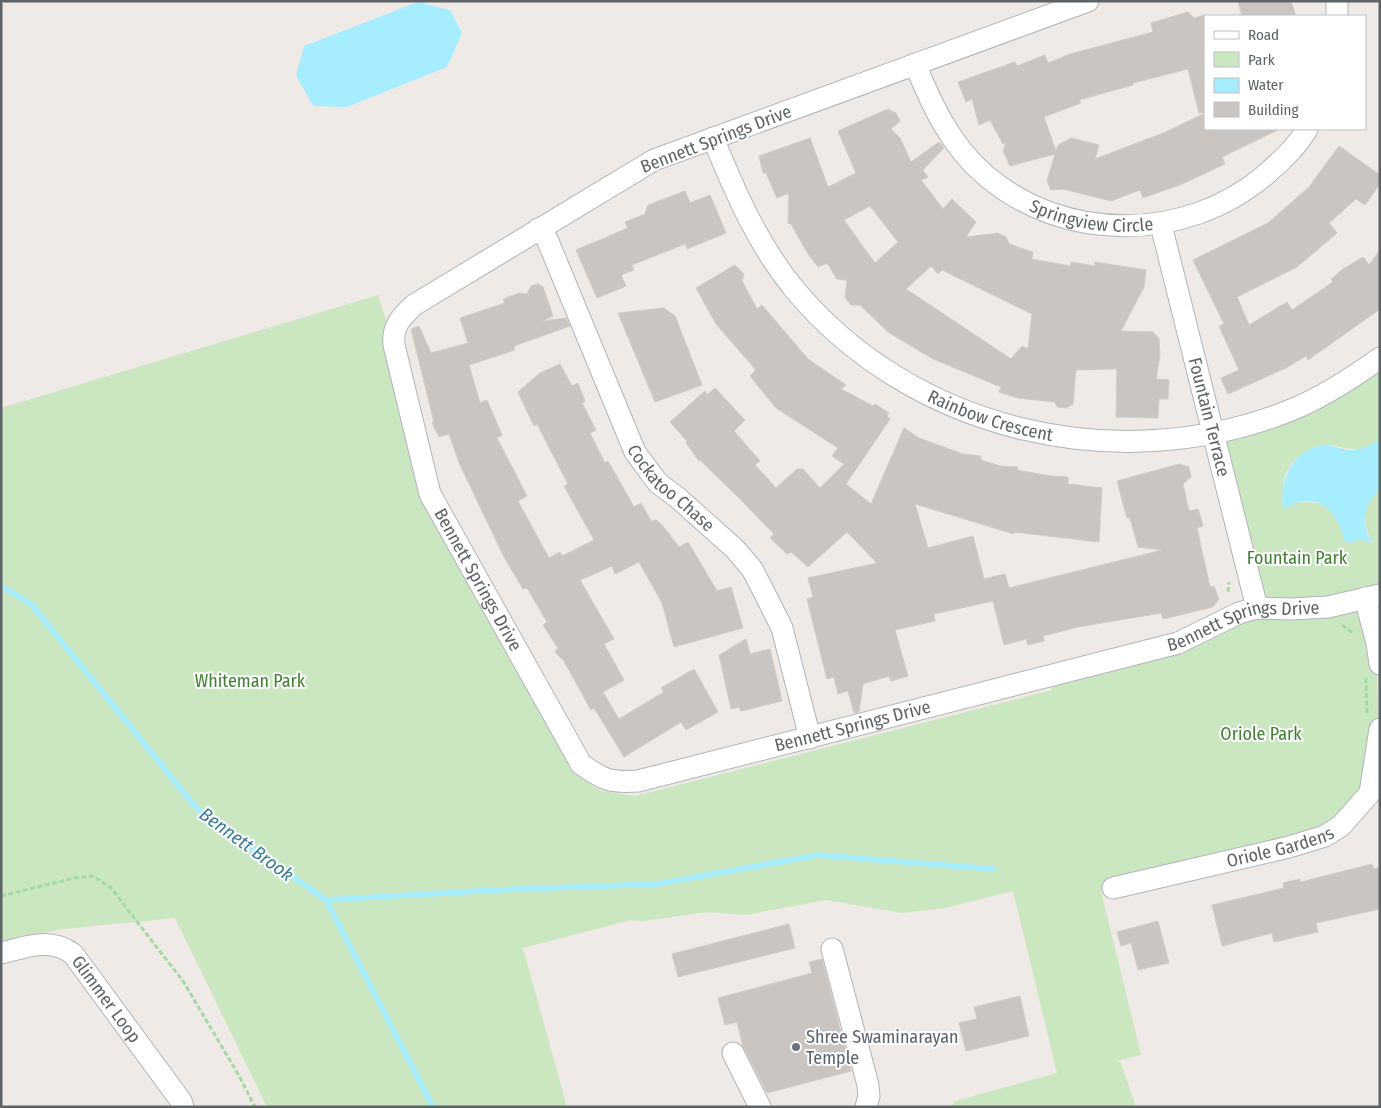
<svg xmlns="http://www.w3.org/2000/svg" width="1381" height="1108" font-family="'Fira Sans Condensed',sans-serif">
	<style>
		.green { fill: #cae7c1 }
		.water { fill: #a5edff }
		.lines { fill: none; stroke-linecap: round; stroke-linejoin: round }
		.stream { stroke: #a5edff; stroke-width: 5.5 }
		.building { fill: #cac5c1; stroke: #d4cbc3; fill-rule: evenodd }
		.minor-casing { stroke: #b0b5b8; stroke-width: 23 }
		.path { stroke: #a4d9a5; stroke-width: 3; stroke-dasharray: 5 2.5; stroke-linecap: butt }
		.minor { stroke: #fff; stroke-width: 21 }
		.worship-dot { fill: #6b7280; stroke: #fff; stroke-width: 2 }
		.labels { text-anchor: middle; stroke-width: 4; stroke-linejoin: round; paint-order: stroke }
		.street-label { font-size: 18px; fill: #5d6366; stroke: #fff }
		.park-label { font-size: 18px; fill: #418032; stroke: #fff }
		.worship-label { font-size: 18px; fill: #5b616d; stroke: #fff; text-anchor: start }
		.water-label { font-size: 19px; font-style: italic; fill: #387e98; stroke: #fff }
	</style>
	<rect width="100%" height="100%" fill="#efeae5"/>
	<path class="green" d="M 378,295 L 394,345 L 424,473 L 581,764 L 587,782 L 599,790 L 635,796 L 1052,690 L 1049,676 L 1257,608 L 1213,432 L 1253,423 L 1380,358 L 1380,439 C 1357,455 1352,448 1329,445 C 1312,444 1293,458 1286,473 C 1282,483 1283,494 1282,504 C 1303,502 1324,498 1336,518 C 1341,527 1344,535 1350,543 L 1361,539 L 1372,543 C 1361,519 1362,507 1380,487 L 1380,595 L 1366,598 C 1377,650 1381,705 1376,758 C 1373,774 1350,810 1341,826 L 1101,891 L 1141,1055 L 1116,1061 L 1121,1063 L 1136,1107 L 950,1107 L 955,1101 L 1057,1073 L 1013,891 L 945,908 L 902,913 L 826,900 L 745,915 L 708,912 L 643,921 L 631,920 L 523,948 L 567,1107 L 267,1107 L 175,918 L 64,929 L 1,941 L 1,408 Z"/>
	<path class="water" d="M 418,2 L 450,10 L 462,33 L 447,67 L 347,107 L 313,106 L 296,75 L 304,46 Z
		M 1380,439 L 1380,487 L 1368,504 L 1364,520 L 1368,536 L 1373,543 L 1361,539 L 1350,543 L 1344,540 C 1341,521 1327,500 1306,501 C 1298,502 1290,506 1283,509 C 1279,479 1293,449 1325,445 C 1332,445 1340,449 1348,450 C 1358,452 1371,445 1380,439 Z"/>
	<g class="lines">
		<path class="stream" d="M 1,586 L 31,604 L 198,810 L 326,900 L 433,1107
			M 326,900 L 495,890 L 657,884 L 818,855 L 993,869"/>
	</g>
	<path class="building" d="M 1238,1 L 1291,1 L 1296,16 L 1242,16 Z
		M 1188,12 L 1194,18 L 1205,15 L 1205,112 L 1199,113 L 1188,69 L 1133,83 L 1133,85 L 1079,100 L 1081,103 L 1044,117 L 1056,151 L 1058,145 L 1071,138 L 1099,145 L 1095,159 L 1166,132 L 1205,113 L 1205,129 L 1280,129 L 1222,157 L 1225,164 L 1182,184 L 1143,198 L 1140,190 L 1111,201 L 1063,189 L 1051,190 L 1047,181 L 1055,154 L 1010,166 L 1003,151 L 1006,143 L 1003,144 L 990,120 L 979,125 L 972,99 L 966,102 L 958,82 L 1015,62 L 1017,66 L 1045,55 L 1048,63 L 1070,54 L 1153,32 L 1151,23 Z
		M 888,109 L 896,113 L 900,121 L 891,129 L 900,138 L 911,162 L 939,142 L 944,148 L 923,170 L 928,177 L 921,180 L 943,209 L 952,199 L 976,222 L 966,237 L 998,233 L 1006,237 L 1009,244 L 1033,252 L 1032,259 L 1070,266 L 1071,262 L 1095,266 L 1095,262 L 1146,270 L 1144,287 L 1121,331 L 1153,332 L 1159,339 L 1160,355 L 1156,379 L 1169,380 L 1168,399 L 1159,399 L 1158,418 L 1116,417 L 1117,369 L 1076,370 L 1073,404 L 1066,408 L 1057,407 L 1055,402 L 1018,398 L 999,392 L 1001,387 L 933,359 L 888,332 L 860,305 L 851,305 L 845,298 L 847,280 L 837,279 L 827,263 L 818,267 L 808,254 L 791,224 L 788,223 L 789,193 L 777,198 L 766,173 L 763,173 L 759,156 L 810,138 L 828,187 L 856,173 L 838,131 ZM 870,206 L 898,242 L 875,263 L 844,220 ZM 931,266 L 938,274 L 942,270 L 1032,314 L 1028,349 L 1022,346 L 1011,359 L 906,289 Z
		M 1339,146 L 1380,175 L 1380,184 L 1365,205 L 1356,199 L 1329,223 L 1337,233 L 1297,267 L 1237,297 L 1249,325 L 1287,302 L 1292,310 L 1333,282 L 1331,279 L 1343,269 L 1363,257 L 1369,265 L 1380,250 L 1380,309 L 1308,360 L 1306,356 L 1286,368 L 1228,394 L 1221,378 L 1239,370 L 1219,326 L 1224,324 L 1193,260 L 1268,223 L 1309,187 Z
		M 685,191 L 690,203 L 710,195 L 726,233 L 687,249 L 685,244 L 632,265 L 634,270 L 621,275 L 626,286 L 597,298 L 576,250 L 628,228 L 625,222 L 645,214 L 648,205 Z
		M 735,265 L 744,274 L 742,281 L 757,309 L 762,305 L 808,359 L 846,385 L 841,389 L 873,406 L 875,404 L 889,413 L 887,416 L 890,419 L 846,484 L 871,504 L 904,428 L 919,438 L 963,454 L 981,456 L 981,460 L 1000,466 L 1018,467 L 1017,470 L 1050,476 L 1068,477 L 1068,484 L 1102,488 L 1099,542 L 1014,532 L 1014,534 L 915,504 L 928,548 L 973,536 L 984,579 L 1005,574 L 1009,588 L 1162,550 L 1138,547 L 1130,518 L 1127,518 L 1117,481 L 1179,464 L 1189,467 L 1191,477 L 1183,484 L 1189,511 L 1198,509 L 1203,526 L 1197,528 L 1210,587 L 1214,586 L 1219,599 L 1213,607 L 1163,619 L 1161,613 L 1078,627 L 1043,636 L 1044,641 L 1028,645 L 1026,639 L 1004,645 L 993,601 L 934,614 L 935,621 L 895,630 L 908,676 L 891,681 L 889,676 L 863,684 L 859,712 L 854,713 L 848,691 L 838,694 L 834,677 L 827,679 L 807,599 L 813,597 L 808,578 L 877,563 L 847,532 L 808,567 L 791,552 L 787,554 L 770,538 L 774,534 L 737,496 L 700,460 L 699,461 L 686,443 L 687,441 L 670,422 L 705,391 L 707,395 L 715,388 L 745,420 L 734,431 L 760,461 L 755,465 L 776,488 L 797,469 L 803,469 L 820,488 L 844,464 L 832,456 L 838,448 L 776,408 L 750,376 L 756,370 L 716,324 L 696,288 Z
		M 538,284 L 543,287 L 553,316 L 542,321 L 566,318 L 570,326 L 514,346 L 515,350 L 469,365 L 480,403 L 487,400 L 502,435 L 497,438 L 527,496 L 518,501 L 549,558 L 560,552 L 562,556 L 594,540 L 564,486 L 568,484 L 537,424 L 534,426 L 518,392 L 540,373 L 560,364 L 572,386 L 578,383 L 585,401 L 582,403 L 596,430 L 590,433 L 605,463 L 608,461 L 634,507 L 641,503 L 651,521 L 656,520 L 662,525 L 679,547 L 688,542 L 717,591 L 731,587 L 743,628 L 674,647 L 662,603 L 639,562 L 615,574 L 612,566 L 580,580 L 614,639 L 604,644 L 624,680 L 603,692 L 619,719 L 664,692 L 661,688 L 694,669 L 718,712 L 686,730 L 681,722 L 624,757 L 594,708 L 591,710 L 564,661 L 555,652 L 558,648 L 543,625 L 547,622 L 527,588 L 523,589 L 504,557 L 460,465 L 449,434 L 439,437 L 432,423 L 434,422 L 411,329 L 419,326 L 431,353 L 468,343 L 460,318 L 505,303 L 503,299 L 519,293 L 527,294 L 531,286 Z
		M 664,308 L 675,316 L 702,385 L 655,402 L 618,313 Z
		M 746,639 L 750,654 L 770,649 L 782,701 L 741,711 L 739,707 L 731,709 L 719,655 Z
		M 1372,864 L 1374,869 L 1380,867 L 1380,909 L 1316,923 L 1318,932 L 1274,942 L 1272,933 L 1222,946 L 1212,905 L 1284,888 L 1283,883 L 1300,879 L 1301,882 Z
		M 1158,921 L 1169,963 L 1138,970 L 1131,943 L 1121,946 L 1117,932 Z
		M 789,924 L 795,948 L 678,977 L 672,954 Z
		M 822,959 L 851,1071 L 767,1093 L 743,1046 L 737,1022 L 725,1025 L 718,998 L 812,973 L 809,962 Z
		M 1020,996 L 1029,1036 L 966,1051 L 959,1023 L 977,1019 L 974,1007 Z"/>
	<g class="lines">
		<defs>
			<g id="minor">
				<path id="s1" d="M 1088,1 L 654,160 L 414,305 C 400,318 392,327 394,345 L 430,494 L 581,764 C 603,780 611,783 638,781 L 1178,643 L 1239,613 L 1257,608 L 1291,609 L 1328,607 L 1380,595"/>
				<path d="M 1337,1 L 1337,16"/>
				<path id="s2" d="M 915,64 C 932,105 950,145 985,175 C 1064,243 1185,242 1264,176 C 1280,162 1296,148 1307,129"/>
				<path id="s3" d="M 713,138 C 735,192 758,245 795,290 C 914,432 1120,479 1291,410 C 1323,397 1352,378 1380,358"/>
				<path id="s4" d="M 1161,225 L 1257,608"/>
				<path id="s5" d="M 538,229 L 547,239 L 635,452 L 658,483 L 678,498 L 735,549 L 752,569 L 764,592 L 782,628 L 810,738"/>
				<path d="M 1365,598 L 1377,643 L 1380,664"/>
				<path id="s6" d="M 1113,888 L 1289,847 L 1325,836 L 1341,826 L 1370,793 L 1380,729"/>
				<path d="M 832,949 L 868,1085 L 869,1096 L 866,1107"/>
				<path id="s7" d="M 1,953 C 27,947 50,937 73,954 L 181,1101 L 183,1107"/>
				<path d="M 733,1053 L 760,1107"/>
			</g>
		</defs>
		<use href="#minor" class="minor-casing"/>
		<path class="path" d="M 1228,592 L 1229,582
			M 1342,625 L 1353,633
			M 1366,678 L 1367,714
			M 1,896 L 74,878 L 93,876 L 111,888 L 183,981 L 238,1074 L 255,1107"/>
		<use href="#minor" class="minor"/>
	</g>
	<circle class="worship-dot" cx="796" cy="1047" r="5"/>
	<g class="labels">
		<g class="street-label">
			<text transform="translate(716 139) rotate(-21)" y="6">Bennett Springs Drive</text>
			<text dy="6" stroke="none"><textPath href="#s2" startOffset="250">Springview Circle</textPath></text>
			<text dy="6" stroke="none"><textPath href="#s3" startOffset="410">Rainbow Crescent</textPath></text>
			<text dy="6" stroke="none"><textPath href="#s4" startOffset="198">Fountain Terrace</textPath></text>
			<text dy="6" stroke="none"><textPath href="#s5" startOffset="295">Cockatoo Chase</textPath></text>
			<text dy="6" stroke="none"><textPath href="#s1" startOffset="1041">Bennett Springs Drive</textPath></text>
			<text dy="6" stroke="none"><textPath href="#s1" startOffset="1940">Bennett Springs Drive</textPath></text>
			<text dy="6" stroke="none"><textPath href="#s1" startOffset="1535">Bennett Springs Drive</textPath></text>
			<text dy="6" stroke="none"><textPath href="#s6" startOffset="172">Oriole Gardens</textPath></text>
			<text dy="6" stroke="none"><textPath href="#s7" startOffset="131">Glimmer Loop</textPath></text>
		</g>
		<g class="park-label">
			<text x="1297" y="564">Fountain Park</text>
			<text x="250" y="687">Whiteman Park</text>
			<text x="1261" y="740">Oriole Park</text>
		</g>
		<g class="worship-label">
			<text x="806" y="1043">Shree Swaminarayan<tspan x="806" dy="21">Temple</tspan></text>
		</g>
		<g class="water-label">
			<text transform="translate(247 844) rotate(36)" y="7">Bennett Brook</text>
		</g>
	</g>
	<rect width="1381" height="1108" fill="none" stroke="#5d6366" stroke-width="5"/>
	<rect x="1204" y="15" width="162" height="115" fill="#ffffff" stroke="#bec1c2"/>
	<rect x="1214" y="31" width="25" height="8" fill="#ffffff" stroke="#bec1c2"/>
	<text x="1248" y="40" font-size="15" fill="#5d6366">Road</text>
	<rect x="1214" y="52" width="25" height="15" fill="#cae7c1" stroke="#bec1c2"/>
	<text x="1248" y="65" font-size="15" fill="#5d6366">Park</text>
	<rect x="1214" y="78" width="25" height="15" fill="#a5edff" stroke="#bec1c2"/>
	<text x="1248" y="90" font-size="15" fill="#5d6366">Water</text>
	<rect x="1214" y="102" width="25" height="15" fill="#cac5c1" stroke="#bec1c2"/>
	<text x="1248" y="115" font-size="15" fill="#5d6366">Building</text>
</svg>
